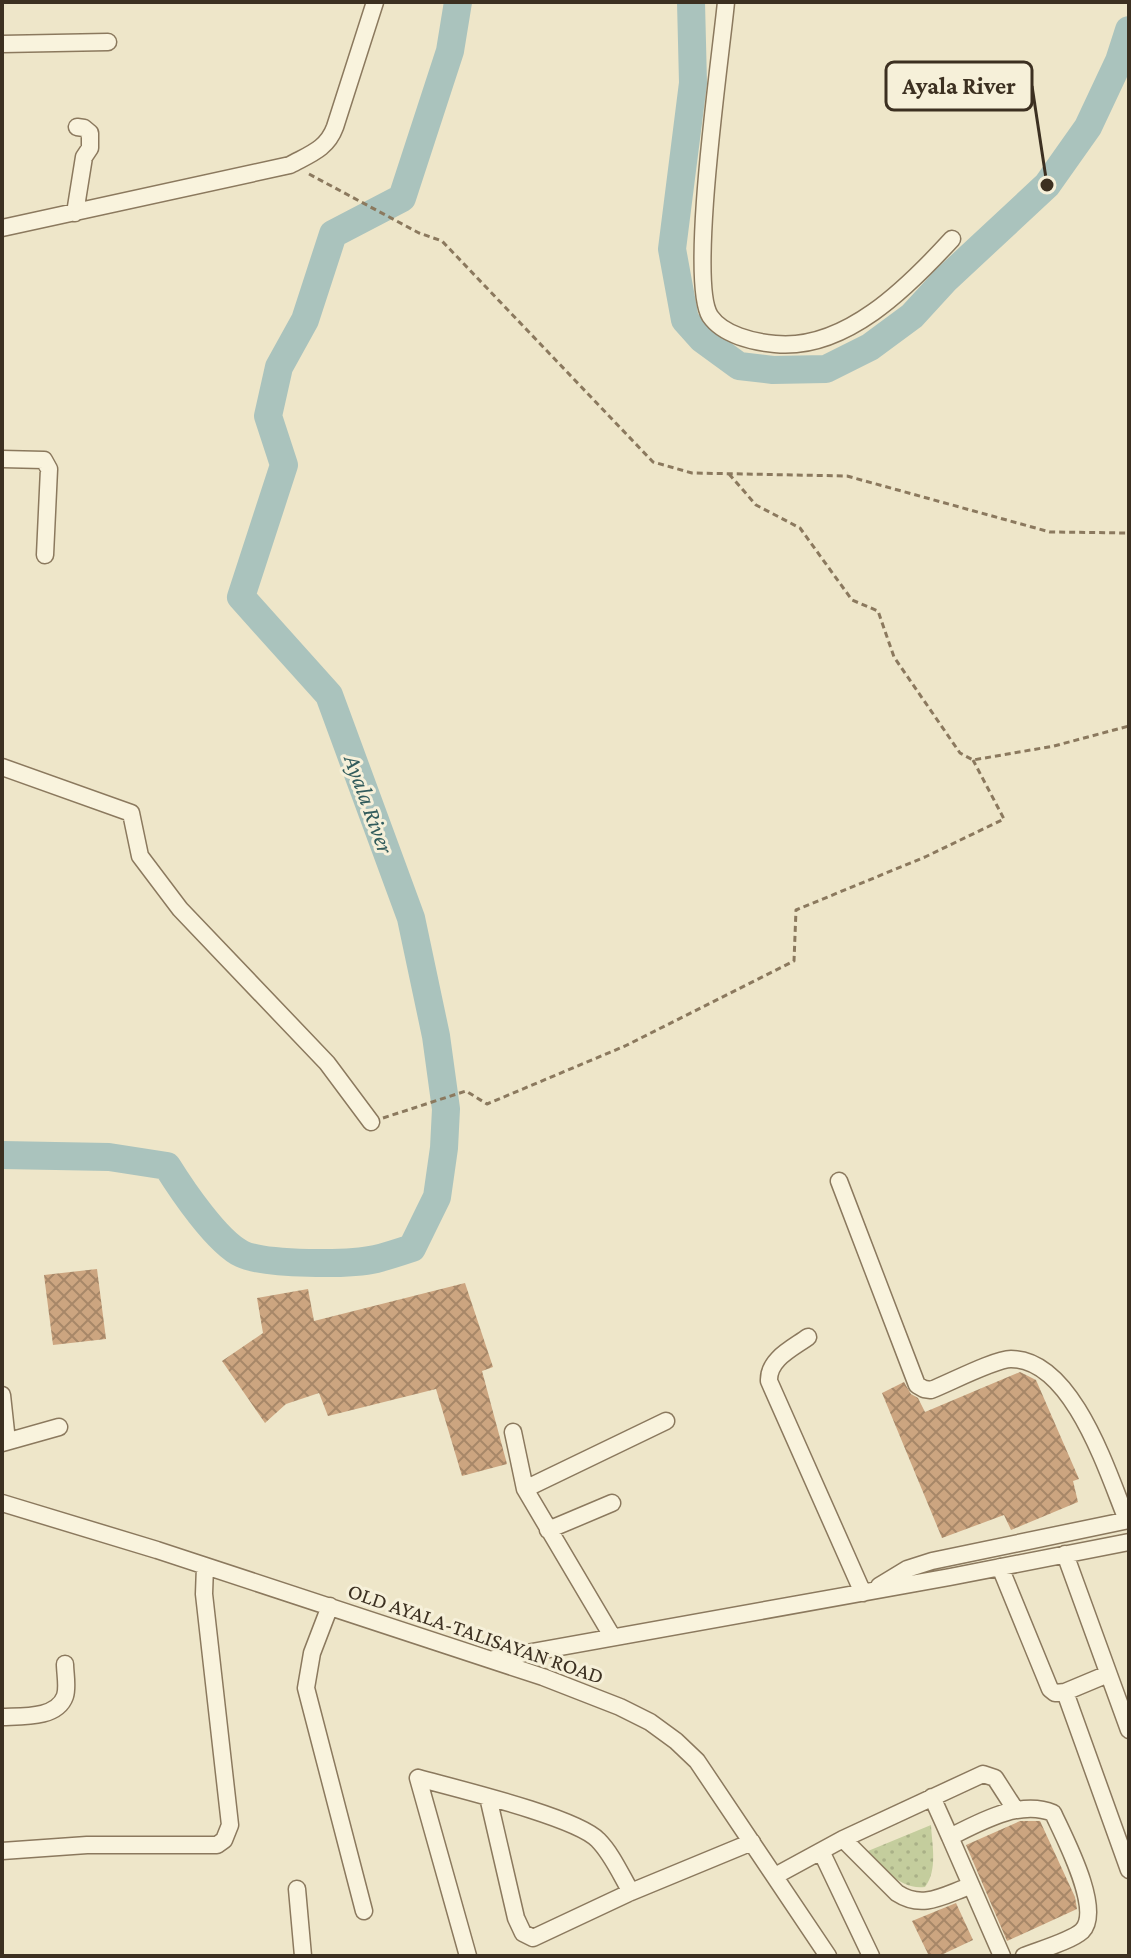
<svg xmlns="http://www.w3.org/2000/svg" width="1131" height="1958" font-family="'Crimson Pro',serif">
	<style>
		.grass { fill: url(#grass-dots) }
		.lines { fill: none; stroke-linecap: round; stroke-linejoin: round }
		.river { stroke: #aac3bd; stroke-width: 28 }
		.building { fill: url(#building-cross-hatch) }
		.minor-casing { stroke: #8b795e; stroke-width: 19 }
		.path { stroke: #8b795e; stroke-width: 3; stroke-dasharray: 6 4; stroke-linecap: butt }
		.minor { stroke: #f9f3dd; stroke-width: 16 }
		.labels { text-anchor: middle; stroke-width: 6; stroke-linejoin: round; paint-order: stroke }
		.street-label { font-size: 22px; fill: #3c3021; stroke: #f6f0d9 }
		.water-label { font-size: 24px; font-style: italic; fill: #315b5b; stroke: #f6f0d9 }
		.leader { fill: none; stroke: #3c3021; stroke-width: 3 }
		.callout-dot { fill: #3c3021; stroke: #f6f0d9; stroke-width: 3 }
		.callout { fill: #f6f0d9; stroke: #3c3021; stroke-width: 3 }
		.callout-label { font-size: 24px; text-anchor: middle; font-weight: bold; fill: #3c3021 }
	</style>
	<defs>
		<pattern id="grass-dots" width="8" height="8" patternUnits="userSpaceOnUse" patternTransform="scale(2)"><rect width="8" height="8" fill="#c4cd9d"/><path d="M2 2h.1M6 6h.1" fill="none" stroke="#a9b087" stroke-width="1.8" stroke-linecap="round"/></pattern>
		<pattern id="building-cross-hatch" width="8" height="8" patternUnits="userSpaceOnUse" patternTransform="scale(2)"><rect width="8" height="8" fill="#cca580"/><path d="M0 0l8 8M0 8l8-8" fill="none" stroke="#a78768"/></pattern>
	</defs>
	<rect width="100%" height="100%" fill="#eee6c9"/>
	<path class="grass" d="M 931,1825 C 932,1845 938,1870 925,1887 C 899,1890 885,1868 868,1851 Z"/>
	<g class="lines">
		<path class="river" d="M 691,2 L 693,83 L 672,249 L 685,320 L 702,339 L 739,366 L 773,370 L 826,369 L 870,347 L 912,316 L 945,280 L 1047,185 L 1088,127 L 1119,61 L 1129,30
			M 2,1155 L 109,1157 L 167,1166 C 182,1190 217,1242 242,1254 C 266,1265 350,1265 376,1259 C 388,1256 400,1252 412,1248 L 437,1197 L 444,1148 L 446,1109 L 436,1036 L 411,918 L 329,695 L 241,597 L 284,465 L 268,416 L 279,367 L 305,320 L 333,234 L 402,198 L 450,51 L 458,2"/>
	</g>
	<path class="building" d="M 97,1269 L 106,1339 L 53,1345 L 44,1275 Z
		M 465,1283 L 493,1367 L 482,1371 L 507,1464 L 462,1476 L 436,1389 L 328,1416 L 319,1393 L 286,1404 L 265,1423 L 222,1361 L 263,1333 L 257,1298 L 308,1289 L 314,1321 Z
		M 1020,1372 L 1036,1380 L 1079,1479 L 1073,1481 L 1078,1502 L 1011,1530 L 1004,1515 L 942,1538 L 882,1393 L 904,1382 L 911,1394 L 918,1398 L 925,1412 Z
		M 1020,1821 L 1040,1821 L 1075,1897 L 1077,1909 L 1007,1941 L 966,1845 Z
		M 956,1903 L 973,1940 L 939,1956 L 929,1956 L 912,1921 Z"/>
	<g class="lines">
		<defs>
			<path id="minor" d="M 726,2 C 721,55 688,281 710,316 C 723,335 753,342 775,344 C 845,351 908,287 952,239
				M 2,44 L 108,42
				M 75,213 L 84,157 L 90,148 L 90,133 L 84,128 L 77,127
				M 2,228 L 290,165 C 310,154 327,149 335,127 L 375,2
				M 2,459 L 44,460 L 49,469 L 45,555
				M 2,767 L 131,813 L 140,856 L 180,909 L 327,1063 L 371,1122
				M 839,1181 L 917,1385 L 924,1389 L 931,1390 C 949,1383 995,1359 1011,1359 C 1073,1359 1108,1474 1127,1520
				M 808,1337 C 793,1348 768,1359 769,1381 L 863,1593
				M 2,1395 L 7,1441
				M 513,1432 L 525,1489 L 612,1636
				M 2,1443 L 59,1427
				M 525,1489 L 666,1421
				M 2,1503 L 157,1550 L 543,1677 L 620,1707 L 650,1722 L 676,1741 L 697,1761 L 828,1956
				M 548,1530 L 612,1503
				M 1065,1554 L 1129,1730
				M 1000,1567 L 1050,1689 L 1055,1693 L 1065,1692 L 1108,1674
				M 879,1586 L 907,1569 L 932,1561 L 1129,1520
				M 330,1606 L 312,1653 L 306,1688 L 364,1911
				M 493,1659 L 950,1577 L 1129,1542
				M 1065,1692 L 1129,1870
				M 2,1717 C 21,1716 57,1719 65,1696 C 68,1687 65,1673 65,1664
				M 418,1778 C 454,1788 576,1817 598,1840 C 612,1854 621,1875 631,1892
				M 418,1778 L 468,1956
				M 488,1797 L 516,1918 L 523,1933 L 533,1938 L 631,1892 L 752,1842
				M 932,1797 L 950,1837 C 980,1822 1020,1799 1053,1813 C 1064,1837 1103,1910 1082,1931 C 1071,1941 1039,1950 1024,1956
				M 950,1837 L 1002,1956
				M 843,1839 L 897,1893 C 923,1910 944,1895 970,1886
				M 2,1851 L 87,1845 L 217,1845 L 224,1840 L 230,1825 L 204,1594 L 205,1566
				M 821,1851 L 871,1956
				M 775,1876 L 843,1839 L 983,1774 L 995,1778 L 1015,1809
				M 297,1889 L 303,1956"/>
		</defs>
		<use href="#minor" class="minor-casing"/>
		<path class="path" d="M 309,174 L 419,233 L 442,241 L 653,462 L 692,473 L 847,476 L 1050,532 L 1129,533
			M 729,474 L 756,505 L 800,528 L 852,600 L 878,611 L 894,657 L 960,753 L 973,760 L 1054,746 L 1129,726
			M 383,1118 L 466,1091 L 487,1104 L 625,1046 L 794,961 L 796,910 L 925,857 L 1004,819 L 973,760"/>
		<use href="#minor" class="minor"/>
	</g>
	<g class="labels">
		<g class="street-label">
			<text transform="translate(476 1633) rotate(19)" y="8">OLD AYALA-TALISAYAN ROAD</text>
		</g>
		<g class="water-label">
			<text transform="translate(369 804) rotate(70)" y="8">Ayala River</text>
		</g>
	</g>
	<path class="leader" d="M1047 185L1032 86"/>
	<circle class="callout-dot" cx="1047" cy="185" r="8"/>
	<rect class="callout" x="886" y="62" width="146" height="48" rx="8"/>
	<g class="callout-label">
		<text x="959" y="94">Ayala River</text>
	</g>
	<rect width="1131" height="1958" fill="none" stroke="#3c3021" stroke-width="8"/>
</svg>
